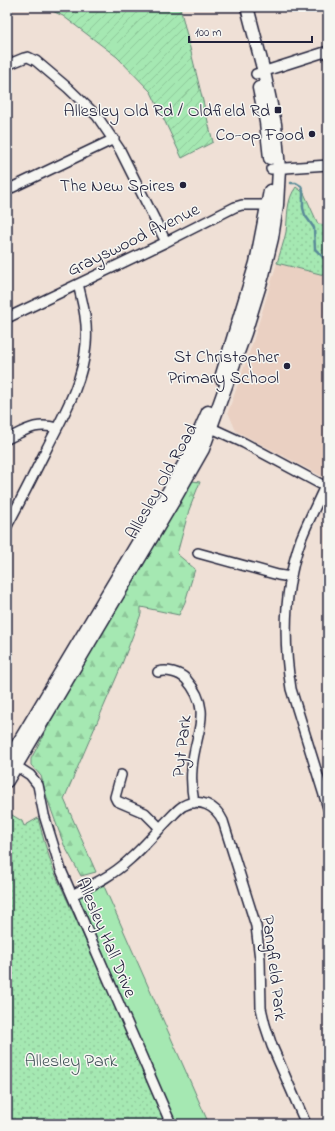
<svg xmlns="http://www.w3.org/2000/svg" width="335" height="1131" font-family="'Indie Flower',sans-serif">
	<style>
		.built { fill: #ead0c2 }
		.grass { fill: #a5e8b2; stroke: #648576 }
		.forest { fill: url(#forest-firs); stroke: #648576 }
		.park { fill: url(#park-dots); stroke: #648576 }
		.garden { fill: url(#garden-furrows); stroke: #648576 }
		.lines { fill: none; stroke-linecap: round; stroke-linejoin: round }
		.stream { stroke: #5a8b98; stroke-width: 2.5 }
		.street-casing { stroke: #22223b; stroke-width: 12 }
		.secondary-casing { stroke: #22223b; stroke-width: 15 }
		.street { stroke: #f6f6f2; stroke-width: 9 }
		.secondary { stroke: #f6f6f2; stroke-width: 12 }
		.poi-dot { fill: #22223b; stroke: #f6f6f2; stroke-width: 1.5 }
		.labels { text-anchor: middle; stroke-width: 3; stroke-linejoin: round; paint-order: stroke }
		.poi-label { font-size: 18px; fill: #22223b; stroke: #f6f6f2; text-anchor: end }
		.street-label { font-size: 18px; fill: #22223b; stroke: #f6f6f2 }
		.park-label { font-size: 18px; fill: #435459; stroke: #f6f6f2 }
	</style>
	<defs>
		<pattern id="forest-firs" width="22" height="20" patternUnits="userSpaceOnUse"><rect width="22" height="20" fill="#a5e8b2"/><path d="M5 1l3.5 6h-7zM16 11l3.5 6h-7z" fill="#8ec79a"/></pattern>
		<pattern id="park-dots" width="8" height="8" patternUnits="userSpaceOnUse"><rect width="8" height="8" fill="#a5e8b2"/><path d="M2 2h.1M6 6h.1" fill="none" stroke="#8ec79a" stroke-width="1.8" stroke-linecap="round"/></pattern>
		<pattern id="garden-furrows" width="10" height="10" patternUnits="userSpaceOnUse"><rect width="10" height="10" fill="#a5e8b2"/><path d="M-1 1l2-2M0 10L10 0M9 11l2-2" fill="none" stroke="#8ec79a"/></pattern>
	</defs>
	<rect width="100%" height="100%" fill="#efe0d6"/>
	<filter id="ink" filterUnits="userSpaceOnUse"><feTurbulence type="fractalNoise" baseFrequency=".025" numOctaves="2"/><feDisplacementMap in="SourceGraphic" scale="8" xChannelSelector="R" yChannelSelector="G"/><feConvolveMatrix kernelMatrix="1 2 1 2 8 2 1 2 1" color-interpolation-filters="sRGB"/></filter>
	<g filter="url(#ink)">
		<path class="built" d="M 277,263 L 328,276 L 327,479 L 236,431 L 228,412 L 251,348 Z"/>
		<path class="grass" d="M 103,884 L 209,1124 L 176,1124 L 78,896 Z"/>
		<path class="forest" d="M 192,481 L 200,482 L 189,510 L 177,554 L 195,569 L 185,602 L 179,615 L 141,607 L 141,614 L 120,669 L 64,799 L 96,872 L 81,876 L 64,845 L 48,801 L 41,776 L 31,765 L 31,759 L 82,661 L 154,542 Z"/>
		<path class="park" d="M 296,187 L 304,193 L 318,224 L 328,225 L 328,276 L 277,263 C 280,253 284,242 286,232 C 288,216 286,200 296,187 Z
			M 7,812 L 22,821 L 24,826 L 38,818 L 44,841 L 53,869 L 134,1047 L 167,1124 L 7,1124 Z"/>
		<path class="garden" d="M 44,7 L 91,7 L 95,10 L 109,7 L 180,7 L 213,142 L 182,158 L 151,92 L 117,57 L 63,16 Z"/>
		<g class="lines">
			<path class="stream" d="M 291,183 L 296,183 L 301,186 L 303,191 L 303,208 L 305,215 L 314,228 L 315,249 L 328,262"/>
			<defs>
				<path id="street" d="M 7,65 L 24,58 L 28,57 L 36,61 L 68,88 L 97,116 L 120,150 L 166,242
					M 256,74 L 328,51
					M 271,169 L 328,165
					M 7,190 L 114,139
					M 7,318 L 166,242 L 235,207 L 242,205 L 273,205
					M 205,425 L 244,443 L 328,488
					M 7,439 C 26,430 36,422 57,428
					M 325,486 C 317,504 308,521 301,539 C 284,587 283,639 291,689 L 328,808
					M 7,526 C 21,500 34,474 47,448 C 64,414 83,382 86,344 C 88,323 83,304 78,284
					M 198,553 L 278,575 L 291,577
					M 158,672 C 167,669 180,673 186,679 C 215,712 194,733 192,769 C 191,780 192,792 194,803
					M 16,766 L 30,775 L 38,785 L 44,815 L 61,870 L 171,1124
					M 121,775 L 115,797 L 117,801 L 145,813 L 160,828
					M 72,895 C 92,885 112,876 129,860 C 144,847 156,832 170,818 C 174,814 178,809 183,806 C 200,797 216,806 223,821 L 256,926 L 260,959 L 261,1008 L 265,1025 L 272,1046 L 306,1124"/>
				<path id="secondary" d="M 259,88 L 266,122 L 270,158
					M 221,378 L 256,263 L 270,191
					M 7,762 L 170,489 L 188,457 L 208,412
					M 7,781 L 174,500 L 203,449 L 245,333 L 263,275 L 272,238 L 277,205 L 279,169 L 275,124 L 264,72 L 247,7"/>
			</defs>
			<use href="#street" class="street-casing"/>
			<use href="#secondary" class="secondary-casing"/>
			<use href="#street" class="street"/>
			<use href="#secondary" class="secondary"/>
		</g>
	</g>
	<g class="poi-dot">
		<rect x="274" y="106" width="8" height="8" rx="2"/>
		<circle cx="312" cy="134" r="4"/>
		<circle cx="183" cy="185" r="4"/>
		<circle cx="287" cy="366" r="4"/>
	</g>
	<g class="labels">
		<g class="poi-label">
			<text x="270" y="116">Allesley Old Rd / Oldfield Rd</text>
			<text x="304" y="140">Co-op Food</text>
			<text x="175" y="191">The New Spires</text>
			<text x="279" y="362">St Christopher<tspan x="279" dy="21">Primary School</tspan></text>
		</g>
		<g class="street-label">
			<text transform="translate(133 239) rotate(-26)" y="6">Grayswood Avenue</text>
			<text transform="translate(161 481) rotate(-61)" y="6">Allesley Old Road</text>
			<text transform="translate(181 746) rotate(-83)" y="6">Pyt Park</text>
			<text transform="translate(107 937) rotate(67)" y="6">Allesley Hall Drive</text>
			<text transform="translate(275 968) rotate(83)" y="6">Pangfield Park</text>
		</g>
		<g class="park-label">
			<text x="71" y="1066">Allesley Park</text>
		</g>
	</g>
	<rect width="335" height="1131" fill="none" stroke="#f6f6f2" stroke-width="24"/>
	<rect x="12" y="12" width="311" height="1107" fill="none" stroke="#22223b" stroke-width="1.5" filter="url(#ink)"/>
	<path d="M189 36v6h123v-6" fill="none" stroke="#22223b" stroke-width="2"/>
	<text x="195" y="36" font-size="12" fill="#22223b" stroke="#f6f6f2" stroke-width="3" paint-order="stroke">100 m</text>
</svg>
